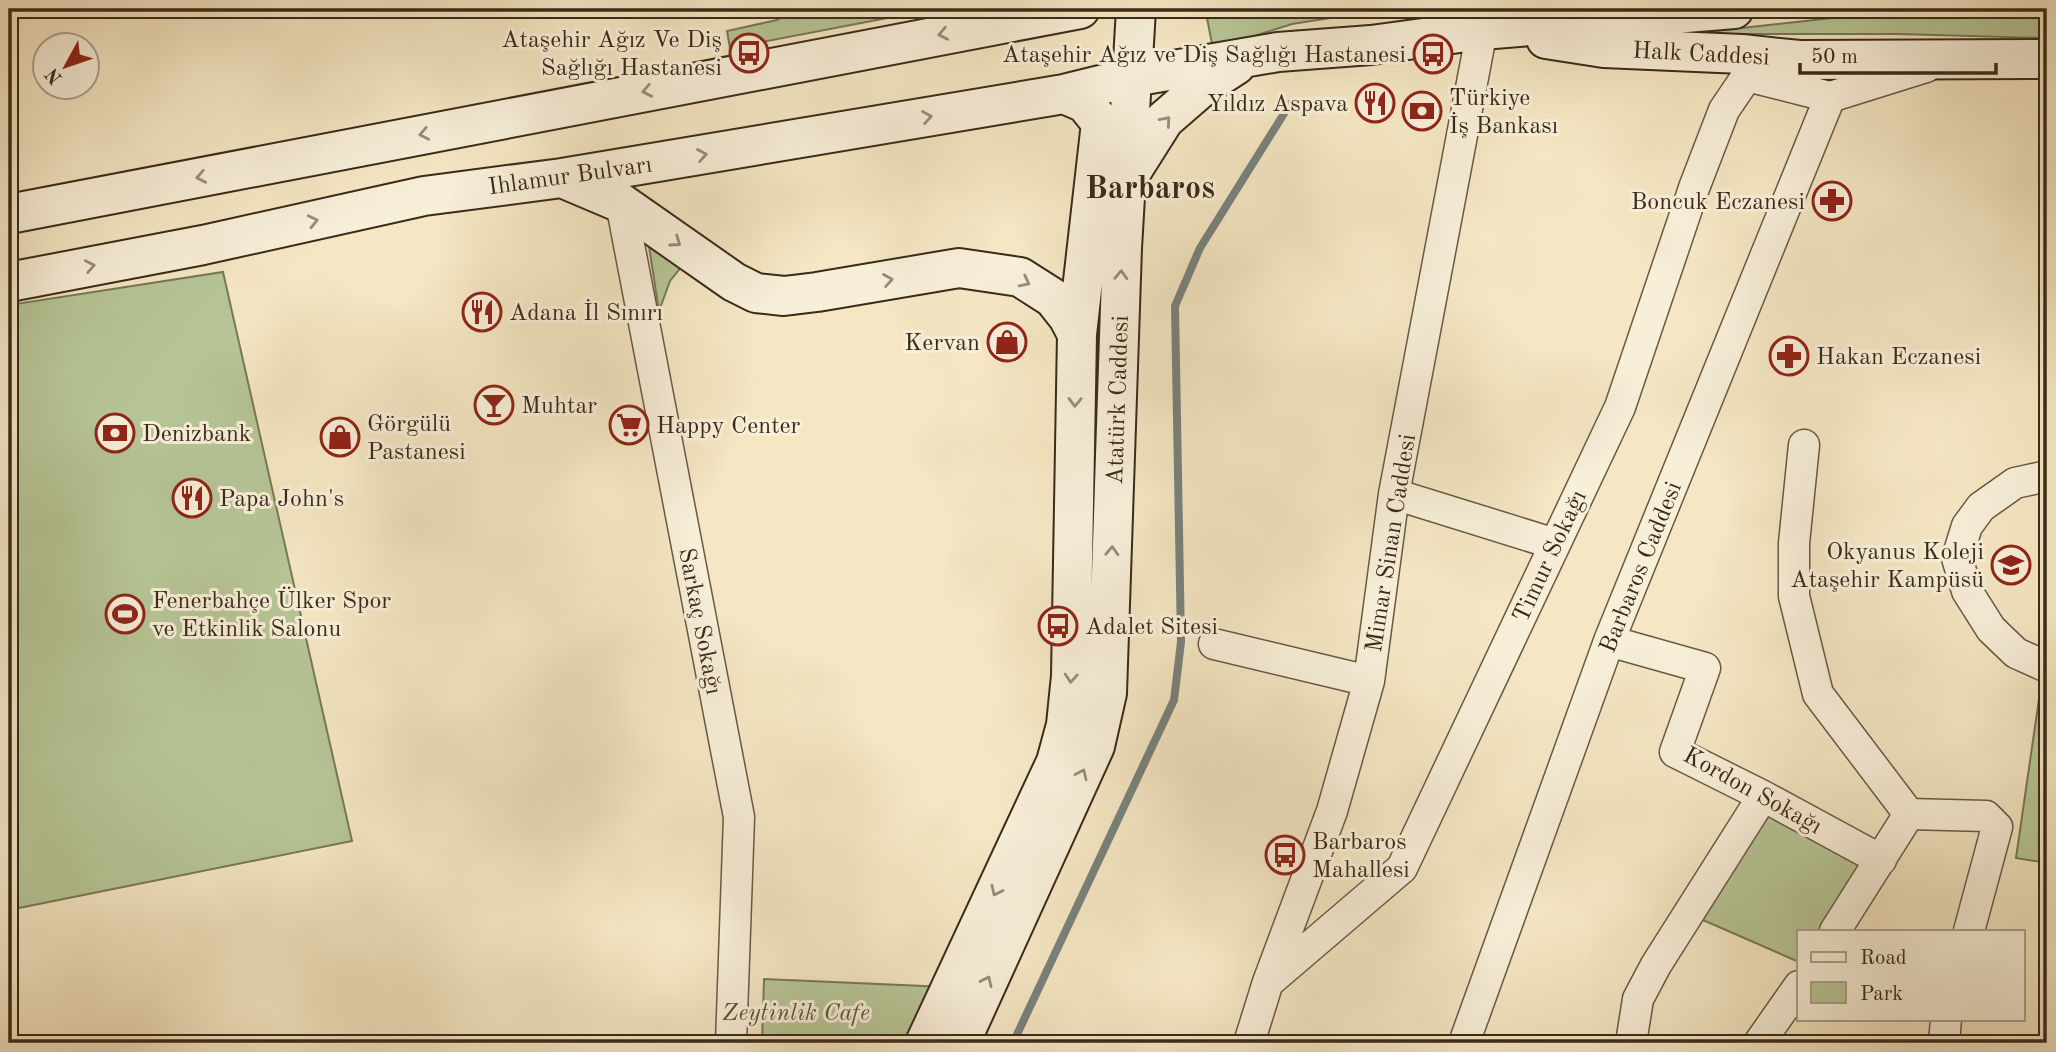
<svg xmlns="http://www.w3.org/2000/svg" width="2056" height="1052" font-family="'Old Standard TT',serif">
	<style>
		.green { fill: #b7c697; stroke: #787858; stroke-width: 2 }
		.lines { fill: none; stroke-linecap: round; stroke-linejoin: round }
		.stream { stroke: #79827d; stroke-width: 8 }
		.street-casing { stroke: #685944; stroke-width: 33 }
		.secondary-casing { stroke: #392a19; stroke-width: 42 }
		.street { stroke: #f8efd9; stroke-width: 30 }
		.secondary { stroke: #f8efd9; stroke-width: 38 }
		.oneway { stroke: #988c79 }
		.labels { text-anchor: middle; stroke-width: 6; stroke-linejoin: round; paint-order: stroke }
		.poi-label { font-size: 24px; fill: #392a19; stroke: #f8efd9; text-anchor: start }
		.street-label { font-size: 24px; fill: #392a19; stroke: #f8efd9 }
		.park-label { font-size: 24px; font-style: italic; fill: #585138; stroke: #f8efd9 }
		.district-label { font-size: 32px; font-weight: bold; fill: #392a19; stroke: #f8efd9 }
	</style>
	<rect width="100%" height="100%" fill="#f5e7c4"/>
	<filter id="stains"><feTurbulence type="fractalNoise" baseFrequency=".00286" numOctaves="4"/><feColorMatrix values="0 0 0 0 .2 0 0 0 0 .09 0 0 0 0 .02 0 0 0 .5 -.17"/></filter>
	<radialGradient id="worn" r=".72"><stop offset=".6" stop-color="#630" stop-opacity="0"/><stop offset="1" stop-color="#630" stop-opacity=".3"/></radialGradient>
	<path class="green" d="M 793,9 L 921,9 L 924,11 L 730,48 L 727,31 L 777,20 Z
		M 1260,9 L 1432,9 L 1375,11 L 1292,24 L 1213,49 L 1207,18 Z
		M 1895,9 L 2041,9 L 2047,14 L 2047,38 L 1897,34 L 1687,34 L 1895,11 Z
		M 648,240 L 682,266 L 670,281 L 659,311 Z
		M 223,272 L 352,841 L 9,910 L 9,305 Z
		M 2041,685 L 2047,687 L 2047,863 L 2016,858 Z
		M 1767,803 L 1864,858 L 1822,931 L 1799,931 L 1799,962 L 1696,917 Z
		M 764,979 L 946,987 L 914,1043 L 762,1043 Z"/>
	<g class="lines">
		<path class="stream" d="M 1013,1043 L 1174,700 L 1181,642 L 1175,306 L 1200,248 L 1290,104"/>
		<defs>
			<path id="street" d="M 1743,57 L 1747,76 L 1830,97 L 1926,67
				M 621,203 L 739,817 L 731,1043
				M 1804,445 L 1794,543 L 1794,596 L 1818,694 L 1909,814 L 1835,931
				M 2047,476 L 2015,483 L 1981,507 L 1967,526 L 1957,558 L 1967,591 L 1991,629 L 2016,653 L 2047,667
				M 1394,494 L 1555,544
				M 1609,641 L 1705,668 L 1675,752 L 1763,796 L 1881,860
				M 1214,644 L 1369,681
				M 1909,814 L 1986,816 L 1997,827 L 1969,931
				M 1271,980 L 1402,868 L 1620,407 L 1694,188 L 1724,110 L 1747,76
				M 1249,1043 L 1268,982 L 1332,811 L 1369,681 L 1394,494 L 1482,30
				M 1464,1043 L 1609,641 L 1830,97
				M 1631,1043 L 1638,999 L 1656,965 L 1763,796
				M 1759,1043 L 1799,986
				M 1944,1043 L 1946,1019"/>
			<path id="secondary" d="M 1546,39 L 1604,48 L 1742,54 L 1799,60 L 2047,59
				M 1128,177 L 1164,120 L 1202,87 L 1236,65
				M 562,178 L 621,203 L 734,282 L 756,293 L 784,296 L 817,292 L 959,268 L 1020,277 L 1053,298 L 1068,317 L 1077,334
				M 9,214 L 1080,9
				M 9,282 L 203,245 L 424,196 L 562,178 L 1064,94 L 1133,77 L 1278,52 L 1371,45 L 1482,30 L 1734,9
				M 925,1043 L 1056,762 L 1066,725 L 1071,676 L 1077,334 L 1101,123 L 1085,103 L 1064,94
				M 960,1043 L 1095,746 L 1107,693 L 1122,248 L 1136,9"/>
		</defs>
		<use href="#street" class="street-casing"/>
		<use href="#secondary" class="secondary-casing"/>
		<use href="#street" class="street"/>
		<use href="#secondary" class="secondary"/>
	</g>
	<defs><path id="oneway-chevron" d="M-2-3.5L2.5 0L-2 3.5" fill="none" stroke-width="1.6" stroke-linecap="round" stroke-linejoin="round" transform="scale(1.75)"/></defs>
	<g class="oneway">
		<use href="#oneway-chevron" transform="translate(943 34) rotate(169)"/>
		<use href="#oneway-chevron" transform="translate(647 91) rotate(169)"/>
		<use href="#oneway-chevron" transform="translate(927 117) rotate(-10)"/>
		<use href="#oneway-chevron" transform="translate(1166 121) rotate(-49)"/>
		<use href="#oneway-chevron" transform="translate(424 134) rotate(169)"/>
		<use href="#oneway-chevron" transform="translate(702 155) rotate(-10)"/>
		<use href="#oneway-chevron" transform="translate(201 177) rotate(169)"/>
		<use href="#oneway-chevron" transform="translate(313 221) rotate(-13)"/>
		<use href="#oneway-chevron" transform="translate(676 242) rotate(35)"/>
		<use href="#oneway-chevron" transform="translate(90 266) rotate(-11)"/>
		<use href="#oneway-chevron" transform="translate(1121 275) rotate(-88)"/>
		<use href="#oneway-chevron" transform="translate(888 280) rotate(-10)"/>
		<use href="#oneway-chevron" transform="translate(1025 282) rotate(27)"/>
		<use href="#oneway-chevron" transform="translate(1075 402) rotate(91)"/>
		<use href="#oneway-chevron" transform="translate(1112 551) rotate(-88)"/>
		<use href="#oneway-chevron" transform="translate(1071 678) rotate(94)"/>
		<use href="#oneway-chevron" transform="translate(1082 774) rotate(-65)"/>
		<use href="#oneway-chevron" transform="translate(996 891) rotate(115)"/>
		<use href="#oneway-chevron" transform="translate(987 981) rotate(-65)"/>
	</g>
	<defs>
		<symbol id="bus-ring" viewBox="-11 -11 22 22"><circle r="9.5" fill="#f8efd9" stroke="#8f2418" stroke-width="1.5"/><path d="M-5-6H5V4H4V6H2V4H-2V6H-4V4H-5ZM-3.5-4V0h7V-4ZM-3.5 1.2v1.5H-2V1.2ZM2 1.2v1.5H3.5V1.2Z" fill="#8f2418"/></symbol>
		<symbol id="restaurant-ring" viewBox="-11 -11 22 22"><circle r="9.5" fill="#f8efd9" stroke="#8f2418" stroke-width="1.5"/><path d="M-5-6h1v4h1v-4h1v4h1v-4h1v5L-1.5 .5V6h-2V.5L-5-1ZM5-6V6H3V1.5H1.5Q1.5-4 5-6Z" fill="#8f2418"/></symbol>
		<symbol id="bank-ring" viewBox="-11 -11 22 22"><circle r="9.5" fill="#f8efd9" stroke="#8f2418" stroke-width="1.5"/><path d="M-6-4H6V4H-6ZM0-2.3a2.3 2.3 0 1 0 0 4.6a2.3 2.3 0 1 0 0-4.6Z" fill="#8f2418"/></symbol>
		<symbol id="pharmacy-ring" viewBox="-11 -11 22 22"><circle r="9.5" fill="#f8efd9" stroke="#8f2418" stroke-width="1.5"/><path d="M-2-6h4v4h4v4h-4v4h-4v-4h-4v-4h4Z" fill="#8f2418"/></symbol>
		<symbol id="shop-ring" viewBox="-11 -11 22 22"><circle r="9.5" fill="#f8efd9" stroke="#8f2418" stroke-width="1.5"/><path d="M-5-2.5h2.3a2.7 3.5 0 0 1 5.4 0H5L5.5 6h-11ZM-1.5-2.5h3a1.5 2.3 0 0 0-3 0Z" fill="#8f2418"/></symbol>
		<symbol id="bar-ring" viewBox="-11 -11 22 22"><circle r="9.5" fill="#f8efd9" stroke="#8f2418" stroke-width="1.5"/><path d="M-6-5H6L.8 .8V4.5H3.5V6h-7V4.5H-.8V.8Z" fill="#8f2418"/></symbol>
		<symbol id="supermarket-ring" viewBox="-11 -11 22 22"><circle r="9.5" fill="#f8efd9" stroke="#8f2418" stroke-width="1.5"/><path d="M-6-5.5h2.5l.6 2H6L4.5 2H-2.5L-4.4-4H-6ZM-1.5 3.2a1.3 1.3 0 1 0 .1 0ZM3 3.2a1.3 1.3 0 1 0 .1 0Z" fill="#8f2418"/></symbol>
		<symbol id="school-ring" viewBox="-11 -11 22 22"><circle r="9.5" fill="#f8efd9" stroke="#8f2418" stroke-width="1.5"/><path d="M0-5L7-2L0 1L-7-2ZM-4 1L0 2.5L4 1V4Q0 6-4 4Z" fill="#8f2418"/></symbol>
		<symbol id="stadium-ring" viewBox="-11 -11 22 22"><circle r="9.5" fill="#f8efd9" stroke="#8f2418" stroke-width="1.5"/><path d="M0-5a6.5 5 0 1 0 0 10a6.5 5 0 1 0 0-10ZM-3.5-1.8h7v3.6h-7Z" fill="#8f2418"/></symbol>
	</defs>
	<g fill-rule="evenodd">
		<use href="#bus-ring" x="727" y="31" width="44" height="44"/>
		<use href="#bus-ring" x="1411" y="32" width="44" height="44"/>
		<use href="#restaurant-ring" x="1353" y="81" width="44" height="44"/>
		<use href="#bank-ring" x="1400" y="89" width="44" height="44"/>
		<use href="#pharmacy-ring" x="1810" y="179" width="44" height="44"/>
		<use href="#restaurant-ring" x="460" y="290" width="44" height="44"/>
		<use href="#shop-ring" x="985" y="320" width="44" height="44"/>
		<use href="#pharmacy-ring" x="1767" y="334" width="44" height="44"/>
		<use href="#bar-ring" x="472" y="383" width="44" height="44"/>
		<use href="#supermarket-ring" x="607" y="403" width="44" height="44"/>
		<use href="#bank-ring" x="93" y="411" width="44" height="44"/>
		<use href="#shop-ring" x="318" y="415" width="44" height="44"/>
		<use href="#restaurant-ring" x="170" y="476" width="44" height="44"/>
		<use href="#school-ring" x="1989" y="543" width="44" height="44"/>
		<use href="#stadium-ring" x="103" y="592" width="44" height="44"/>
		<use href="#bus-ring" x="1036" y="604" width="44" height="44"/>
		<use href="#bus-ring" x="1263" y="833" width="44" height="44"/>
	</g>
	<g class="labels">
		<g class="poi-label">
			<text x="722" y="47" text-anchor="end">Ataşehir Ağız Ve Diş<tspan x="722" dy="28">Sağlığı Hastanesi</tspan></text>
			<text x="1406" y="62" text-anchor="end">Ataşehir Ağız ve Diş Sağlığı Hastanesi</text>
			<text x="1449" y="105">Türkiye<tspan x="1449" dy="28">İş Bankası</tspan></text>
			<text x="1348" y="111" text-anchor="end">Yıldız Aspava</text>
			<text x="1805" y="209" text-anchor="end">Boncuk Eczanesi</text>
			<text x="509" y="320">Adana İl Sınırı</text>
			<text x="980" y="350" text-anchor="end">Kervan</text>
			<text x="1816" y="364">Hakan Eczanesi</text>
			<text x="521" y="413">Muhtar</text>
			<text x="367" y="431">Görgülü<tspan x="367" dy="28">Pastanesi</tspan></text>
			<text x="656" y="433">Happy Center</text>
			<text x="142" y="441">Denizbank</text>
			<text x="219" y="506">Papa John's</text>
			<text x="1984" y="559" text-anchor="end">Okyanus Koleji<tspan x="1984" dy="28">Ataşehir Kampüsü</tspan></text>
			<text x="152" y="608">Fenerbahçe Ülker Spor<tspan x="152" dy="28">ve Etkinlik Salonu</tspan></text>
			<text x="1085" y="634">Adalet Sitesi</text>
			<text x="1312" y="849">Barbaros<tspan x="1312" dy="28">Mahallesi</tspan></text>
		</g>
		<g class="street-label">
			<text transform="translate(1701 53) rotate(3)" y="8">Halk Caddesi</text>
			<text transform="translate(570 175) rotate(-8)" y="8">Ihlamur Bulvarı</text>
			<text transform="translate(1117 400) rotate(-88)" y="8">Atatürk Caddesi</text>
			<text transform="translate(1390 543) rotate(-81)" y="8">Mimar Sinan Caddesi</text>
			<text transform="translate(1549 556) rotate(-65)" y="8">Timur Sokağı</text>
			<text transform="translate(1640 567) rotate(-68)" y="8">Barbaros Caddesi</text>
			<text transform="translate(701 621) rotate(79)" y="8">Sarkaç Sokağı</text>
			<text transform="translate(1753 790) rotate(29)" y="8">Kordon Sokağı</text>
		</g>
		<g class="park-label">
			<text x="796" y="1020">Zeytinlik Cafe</text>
		</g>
		<g class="district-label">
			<text x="1150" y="198">Barbaros</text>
		</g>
	</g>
	<rect width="2056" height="1052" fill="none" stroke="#f5e7c4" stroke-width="35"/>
	<rect x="10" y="10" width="2035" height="1031" fill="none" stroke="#392a19" stroke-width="3.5"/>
	<rect x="18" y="18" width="2021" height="1017" fill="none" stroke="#392a19" stroke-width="2"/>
	<rect x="1797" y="930" width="228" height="91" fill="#f8efd9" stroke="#aca08c" stroke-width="2"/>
	<rect x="1811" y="952" width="35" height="10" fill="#f8efd9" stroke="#aca08c" stroke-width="2"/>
	<text x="1860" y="964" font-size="21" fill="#392a19">Road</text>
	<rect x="1811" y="982" width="35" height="21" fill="#b7c697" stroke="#aca08c" stroke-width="2"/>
	<text x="1860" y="1000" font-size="21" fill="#392a19">Park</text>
	<g transform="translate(66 66) rotate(230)"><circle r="33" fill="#f8efd9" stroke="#aca08c" stroke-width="2"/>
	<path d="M0-5L12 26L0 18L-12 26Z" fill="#8f2418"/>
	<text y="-10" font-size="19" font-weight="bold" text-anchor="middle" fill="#392a19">N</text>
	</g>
	<path d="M1800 63v10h196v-10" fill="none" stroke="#392a19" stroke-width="3.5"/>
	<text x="1811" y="63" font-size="21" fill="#392a19" stroke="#f8efd9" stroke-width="5" paint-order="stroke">50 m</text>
	<rect width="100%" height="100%" filter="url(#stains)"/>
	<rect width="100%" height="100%" fill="url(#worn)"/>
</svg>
